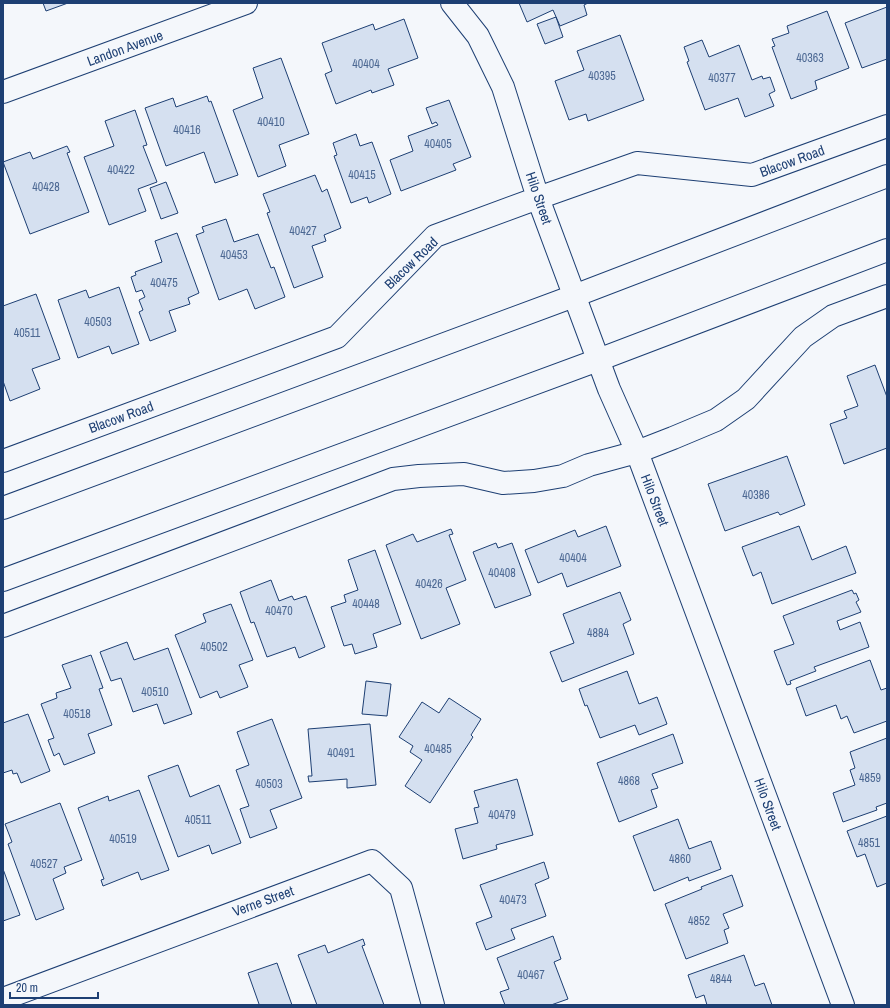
<svg xmlns="http://www.w3.org/2000/svg" width="890" height="1008" font-family="'Archivo Narrow',sans-serif">
	<style>
		.building { fill: #d5e0f0; stroke: #1d3f73 }
		.lines { fill: none; stroke-linecap: round; stroke-linejoin: round }
		.minor-casing { stroke: #1d3f73; stroke-width: 24 }
		.major-casing { stroke: #1d3f73; stroke-width: 24 }
		.minor { stroke: #f4f7fb; stroke-width: 22 }
		.major { stroke: #f4f7fb; stroke-width: 22 }
		.labels { text-anchor: middle; stroke-width: 3; stroke-linejoin: round; paint-order: stroke }
		.number-label { font-size: 12px; fill: #4b6792 }
		.street-label { font-size: 14px; fill: #1d3f73; stroke: #f4f7fb }
	</style>
	<rect width="100%" height="100%" fill="#f4f7fb"/>
	<path class="building" d="M 43,3 L 68,3 L 46,11 Z
		M 519,3 L 588,3 L 584,5 L 587,15 L 560,26 L 553,10 L 527,22 Z
		M 887,7 L 887,59 L 862,68 L 845,23 Z
		M 827,11 L 849,68 L 815,81 L 817,89 L 791,99 L 772,47 L 775,46 L 772,39 L 789,33 L 787,26 Z
		M 556,17 L 563,37 L 545,44 L 537,24 Z
		M 404,19 L 418,58 L 388,69 L 394,85 L 372,93 L 371,90 L 336,104 L 325,74 L 332,71 L 322,43 L 373,24 L 375,30 Z
		M 620,35 L 644,100 L 588,121 L 586,114 L 569,120 L 555,81 L 584,70 L 577,51 Z
		M 702,40 L 709,57 L 739,45 L 752,80 L 762,76 L 763,79 L 770,77 L 775,91 L 769,94 L 774,106 L 745,117 L 738,98 L 705,110 L 687,62 L 689,61 L 684,47 Z
		M 281,58 L 309,134 L 279,145 L 286,166 L 258,177 L 233,110 L 263,98 L 253,68 Z
		M 207,96 L 209,102 L 211,101 L 238,175 L 215,183 L 204,152 L 166,166 L 145,108 L 173,98 L 176,107 Z
		M 449,100 L 471,157 L 453,164 L 456,170 L 401,191 L 390,160 L 413,151 L 408,136 L 438,125 L 436,122 L 432,124 L 426,108 Z
		M 135,110 L 147,145 L 143,146 L 157,182 L 138,189 L 146,211 L 109,225 L 84,157 L 114,146 L 105,121 Z
		M 356,134 L 360,146 L 372,142 L 391,194 L 369,203 L 367,197 L 351,203 L 334,156 L 337,155 L 333,143 Z
		M 67,146 L 70,152 L 67,153 L 89,212 L 30,234 L 3,162 L 30,152 L 33,159 Z
		M 315,175 L 322,192 L 327,189 L 341,228 L 324,235 L 326,241 L 312,246 L 323,277 L 294,288 L 267,213 L 270,212 L 263,194 Z
		M 166,182 L 178,213 L 161,219 L 150,188 Z
		M 226,219 L 234,242 L 258,234 L 271,268 L 274,267 L 285,297 L 255,309 L 247,289 L 219,300 L 196,235 L 204,232 L 202,227 Z
		M 177,233 L 199,293 L 188,298 L 190,304 L 169,311 L 176,331 L 150,341 L 139,312 L 143,310 L 139,300 L 145,297 L 142,290 L 136,292 L 131,277 L 136,275 L 135,272 L 162,262 L 155,241 Z
		M 119,287 L 139,344 L 112,354 L 109,346 L 78,358 L 58,300 L 86,290 L 89,298 Z
		M 36,294 L 60,359 L 32,369 L 40,389 L 10,401 L 3,381 L 3,306 Z
		M 875,365 L 887,397 L 887,448 L 844,464 L 830,424 L 847,418 L 844,411 L 858,406 L 847,376 Z
		M 787,456 L 805,505 L 780,515 L 778,512 L 725,531 L 708,484 Z
		M 606,526 L 621,566 L 567,587 L 562,573 L 538,583 L 525,550 L 575,530 L 578,537 Z
		M 799,526 L 812,560 L 846,546 L 856,573 L 772,604 L 761,572 L 753,576 L 742,547 Z
		M 451,529 L 453,534 L 449,535 L 466,580 L 446,588 L 460,624 L 421,639 L 386,545 L 413,534 L 417,542 Z
		M 496,543 L 498,548 L 512,543 L 531,595 L 495,608 L 473,552 Z
		M 375,550 L 401,624 L 373,634 L 377,647 L 355,654 L 352,644 L 344,646 L 331,607 L 346,602 L 344,595 L 358,590 L 348,560 Z
		M 271,580 L 279,601 L 292,596 L 294,600 L 306,596 L 325,647 L 299,658 L 295,647 L 267,657 L 254,622 L 251,623 L 240,592 Z
		M 852,590 L 854,594 L 856,593 L 859,600 L 856,602 L 861,612 L 837,621 L 840,630 L 860,622 L 869,647 L 814,667 L 816,671 L 790,681 L 791,684 L 787,685 L 774,651 L 794,644 L 783,616 Z
		M 620,592 L 631,620 L 623,624 L 634,654 L 562,682 L 550,652 L 574,643 L 563,614 Z
		M 231,604 L 253,660 L 239,665 L 248,687 L 220,698 L 217,691 L 200,698 L 175,635 L 206,622 L 203,614 Z
		M 127,642 L 134,660 L 168,648 L 192,714 L 164,724 L 157,704 L 133,712 L 121,678 L 111,681 L 100,652 Z
		M 91,655 L 103,688 L 99,689 L 112,725 L 88,734 L 95,753 L 64,765 L 59,753 L 54,756 L 48,740 L 54,738 L 41,704 L 57,698 L 56,693 L 71,688 L 62,665 Z
		M 870,660 L 881,690 L 887,688 L 887,721 L 854,733 L 847,716 L 841,719 L 836,705 L 806,716 L 796,688 Z
		M 627,671 L 639,704 L 657,697 L 667,724 L 639,735 L 635,725 L 600,738 L 587,705 L 585,706 L 579,689 Z
		M 366,681 L 391,684 L 387,716 L 362,714 Z
		M 449,698 L 481,719 L 471,735 L 473,737 L 430,803 L 405,786 L 422,760 L 410,752 L 413,746 L 399,737 L 422,702 L 439,713 Z
		M 28,714 L 50,771 L 21,783 L 17,773 L 13,774 L 12,770 L 3,773 L 3,723 Z
		M 272,719 L 302,798 L 270,810 L 277,828 L 250,838 L 240,809 L 249,806 L 236,770 L 249,765 L 237,732 Z
		M 370,724 L 376,785 L 347,788 L 347,779 L 309,782 L 308,776 L 312,776 L 308,729 Z
		M 673,734 L 683,763 L 652,774 L 658,788 L 651,790 L 657,807 L 619,822 L 597,763 Z
		M 887,738 L 887,803 L 876,807 L 877,810 L 843,822 L 833,793 L 855,785 L 850,770 L 855,768 L 850,752 Z
		M 178,765 L 190,797 L 219,785 L 241,843 L 212,854 L 209,845 L 178,857 L 148,776 Z
		M 517,779 L 533,835 L 496,845 L 497,849 L 463,859 L 455,829 L 478,823 L 474,808 L 479,807 L 474,791 Z
		M 139,790 L 169,870 L 141,880 L 138,872 L 103,886 L 101,880 L 104,879 L 78,808 L 108,796 L 109,801 Z
		M 60,803 L 82,860 L 64,867 L 66,873 L 53,879 L 64,909 L 36,920 L 8,844 L 12,842 L 5,824 Z
		M 887,816 L 887,883 L 877,887 L 865,854 L 857,857 L 847,831 Z
		M 678,819 L 689,849 L 711,841 L 721,869 L 689,881 L 688,877 L 654,891 L 633,836 Z
		M 544,862 L 549,878 L 535,884 L 546,916 L 511,929 L 515,939 L 486,950 L 476,923 L 492,917 L 480,885 Z
		M 3,869 L 20,915 L 3,921 Z
		M 732,875 L 743,906 L 723,914 L 729,928 L 724,930 L 728,943 L 686,959 L 665,904 L 702,889 L 701,887 Z
		M 553,936 L 561,959 L 554,962 L 568,999 L 551,1005 L 505,1005 L 500,992 L 509,989 L 497,958 Z
		M 363,939 L 365,945 L 362,946 L 384,1005 L 317,1005 L 298,955 L 325,945 L 328,953 Z
		M 744,955 L 755,986 L 764,983 L 772,1005 L 707,1005 L 704,995 L 696,998 L 688,975 Z
		M 277,963 L 292,1005 L 258,1005 L 259,1004 L 248,973 Z"/>
	<g class="lines">
		<defs>
			<path id="minor" d="M 452,3 L 478,36 L 503,87 L 538,198 L 609,389 L 637,452 L 843,1005
				M 3,92 L 246,3
				M 3,461 L 337,337 L 435,236 L 538,198 L 637,163 L 752,175 L 887,126
				M 3,626 L 393,479 L 419,476 L 464,474 L 503,483 L 534,481 L 563,476 L 589,465 L 637,452 L 673,438 L 716,420 L 746,399 L 803,337 L 833,316 L 887,296
				M 3,999 L 372,861 L 401,888 L 433,1005"/>
			<path id="major" d="M 3,508 L 574,296 L 887,176
				M 3,580 L 598,360 L 887,250"/>
		</defs>
		<use href="#minor" class="minor-casing"/>
		<use href="#major" class="major-casing"/>
		<use href="#minor" class="minor"/>
		<use href="#major" class="major"/>
	</g>
	<g class="labels">
		<g class="number-label">
			<text x="810" y="62">40363</text>
			<text x="366" y="68">40404</text>
			<text x="602" y="80">40395</text>
			<text x="722" y="82">40377</text>
			<text x="271" y="126">40410</text>
			<text x="187" y="134">40416</text>
			<text x="438" y="148">40405</text>
			<text x="121" y="174">40422</text>
			<text x="362" y="179">40415</text>
			<text x="46" y="191">40428</text>
			<text x="303" y="235">40427</text>
			<text x="234" y="259">40453</text>
			<text x="164" y="287">40475</text>
			<text x="98" y="326">40503</text>
			<text x="27" y="337">40511</text>
			<text x="756" y="499">40386</text>
			<text x="573" y="562">40404</text>
			<text x="502" y="577">40408</text>
			<text x="429" y="588">40426</text>
			<text x="366" y="608">40448</text>
			<text x="279" y="615">40470</text>
			<text x="598" y="637">4884</text>
			<text x="214" y="651">40502</text>
			<text x="155" y="696">40510</text>
			<text x="77" y="718">40518</text>
			<text x="438" y="753">40485</text>
			<text x="341" y="757">40491</text>
			<text x="870" y="782">4859</text>
			<text x="629" y="785">4868</text>
			<text x="269" y="788">40503</text>
			<text x="502" y="819">40479</text>
			<text x="198" y="824">40511</text>
			<text x="123" y="843">40519</text>
			<text x="869" y="847">4851</text>
			<text x="680" y="863">4860</text>
			<text x="44" y="868">40527</text>
			<text x="513" y="904">40473</text>
			<text x="699" y="925">4852</text>
			<text x="531" y="979">40467</text>
			<text x="721" y="983">4844</text>
		</g>
		<g class="street-label">
			<text transform="translate(125 48) rotate(-20)" y="5">Landon Avenue</text>
			<text transform="translate(792 161) rotate(-20)" y="5">Blacow Road</text>
			<text transform="translate(539 198) rotate(71)" y="5">Hilo Street</text>
			<text transform="translate(411 263) rotate(-44)" y="5">Blacow Road</text>
			<text transform="translate(121 417) rotate(-20)" y="5">Blacow Road</text>
			<text transform="translate(655 500) rotate(69)" y="5">Hilo Street</text>
			<text transform="translate(768 804) rotate(70)" y="5">Hilo Street</text>
			<text transform="translate(263 901) rotate(-20)" y="5">Verne Street</text>
		</g>
	</g>
	<rect width="890" height="1008" fill="none" stroke="#1d3f73" stroke-width="8"/>
	<path d="M10 992v6h88v-6" fill="none" stroke="#1d3f73" stroke-width="2"/>
	<text x="16" y="992" font-size="12" fill="#1d3f73" stroke="#f4f7fb" stroke-width="3" paint-order="stroke">20 m</text>
</svg>
